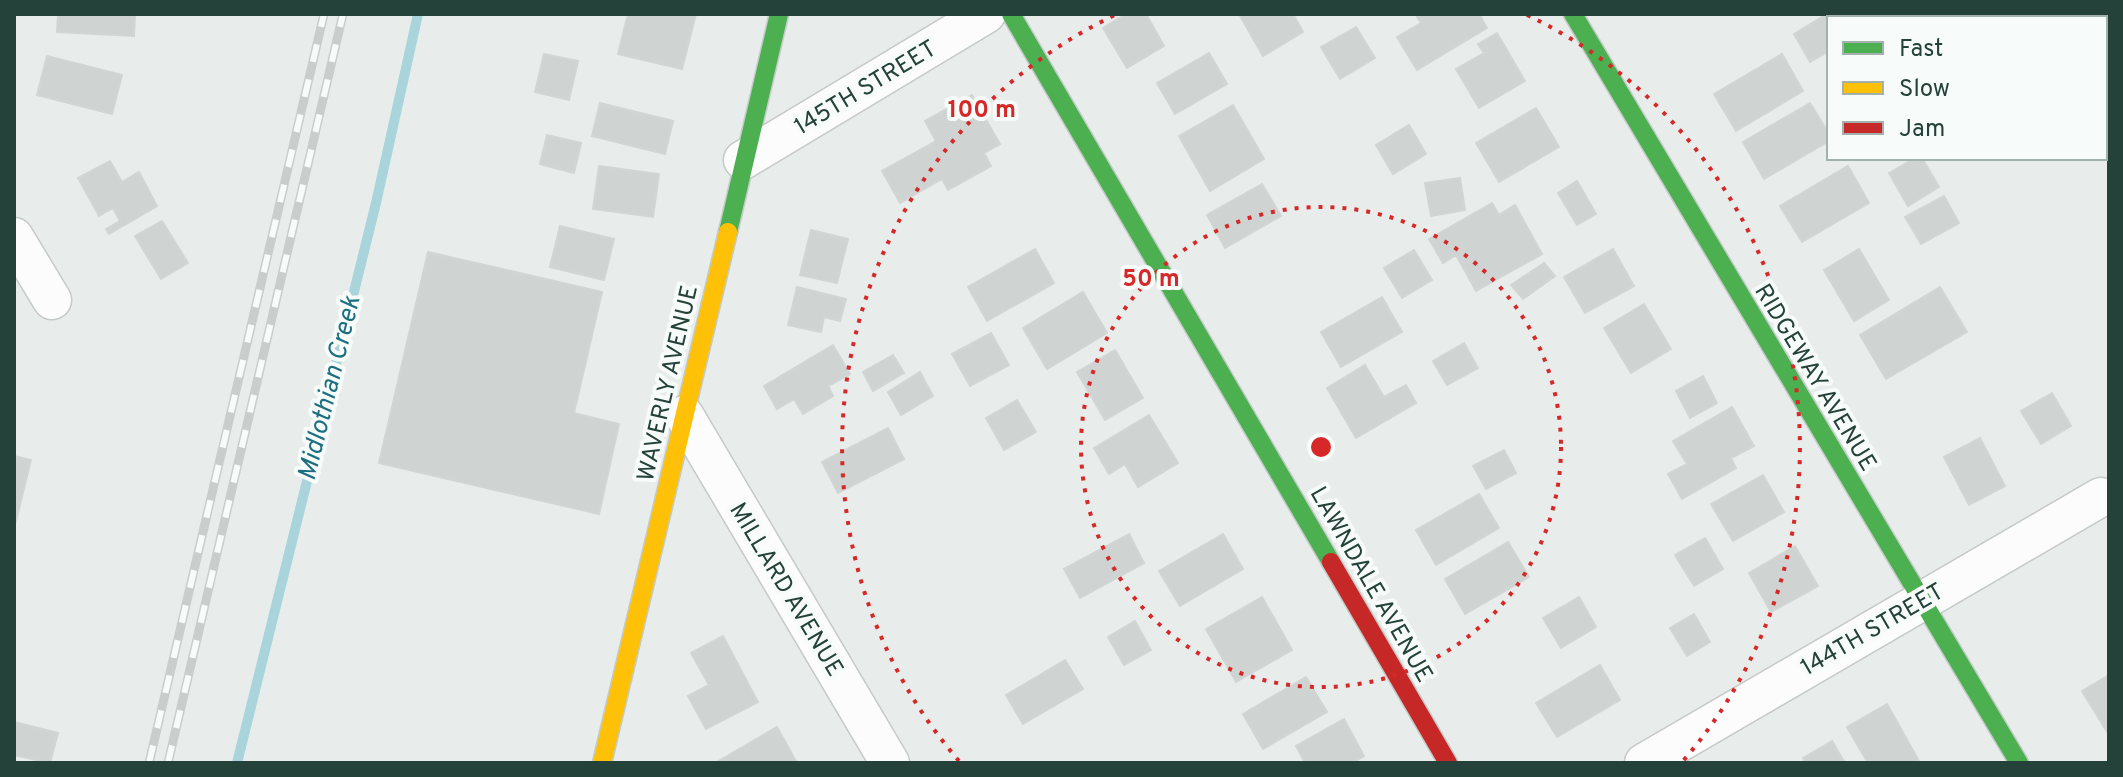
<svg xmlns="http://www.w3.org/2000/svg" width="2123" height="777" font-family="Overpass,sans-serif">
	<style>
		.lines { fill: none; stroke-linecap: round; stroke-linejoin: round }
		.stream { stroke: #a9d4db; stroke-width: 10 }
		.building { fill: #cfd4d2; stroke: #d1d6d4; stroke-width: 2 }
		.street-casing { stroke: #c5cac8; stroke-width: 41 }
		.fast-casing { stroke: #c3cbc8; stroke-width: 21 }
		.slow-casing { stroke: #c3cbc8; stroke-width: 21 }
		.jam-casing { stroke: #c3cbc8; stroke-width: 21 }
		.street { stroke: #fcfcfc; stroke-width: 38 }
		.fast { stroke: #4caf50; stroke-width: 18 }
		.slow { stroke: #ffc107; stroke-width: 18 }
		.jam { stroke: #c62828; stroke-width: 18 }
		.rail-casing { stroke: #c9cdcc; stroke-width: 9 }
		.rail { stroke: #f7fbf9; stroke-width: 6; stroke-dasharray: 18; stroke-linecap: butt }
		.ring { fill: none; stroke: #d62828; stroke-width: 4; stroke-dasharray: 4 8 }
		.labels { text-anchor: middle; stroke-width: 8; stroke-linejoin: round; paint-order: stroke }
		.street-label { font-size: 24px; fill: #24423a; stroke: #f7fbf9 }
		.water-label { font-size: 26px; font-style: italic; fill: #1c6f80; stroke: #f7fbf9 }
		.centre { fill: #d62828; stroke: #f7fbf9; stroke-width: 4 }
		.ring-label { font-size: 24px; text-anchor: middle; font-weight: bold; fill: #d62828; stroke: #f7fbf9; stroke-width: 8; stroke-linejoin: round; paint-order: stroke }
	</style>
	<rect width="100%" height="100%" fill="#e8edeb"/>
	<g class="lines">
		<path class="stream" d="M 237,763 L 376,203 L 418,14"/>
	</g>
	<path class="building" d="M 58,14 L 135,14 L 134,36 L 57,32 Z
		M 628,14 L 696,14 L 682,69 L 618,54 Z
		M 1126,14 L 1146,14 L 1164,46 L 1127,68 L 1103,28 Z
		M 1239,14 L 1293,14 L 1303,32 L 1263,56 Z
		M 1423,14 L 1479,14 L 1487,28 L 1417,70 L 1397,37 L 1421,23 L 1417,17 Z
		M 1827,14 L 1829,51 L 1810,62 L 1794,34 Z
		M 1356,27 L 1375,58 L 1340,79 L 1321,47 Z
		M 1497,33 L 1525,81 L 1479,108 L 1456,69 L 1484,53 L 1478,44 Z
		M 1209,53 L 1227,84 L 1175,114 L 1157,83 Z
		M 544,54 L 578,61 L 569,100 L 535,92 Z
		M 1782,54 L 1803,91 L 1736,131 L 1714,94 Z
		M 47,56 L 122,75 L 112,114 L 37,95 Z
		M 972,95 L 1000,144 L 984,153 L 991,166 L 948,190 L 942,179 L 900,203 L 882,171 L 936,141 L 925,121 Z
		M 600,103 L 673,121 L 665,154 L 592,136 Z
		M 1810,103 L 1829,134 L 1829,141 L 1764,179 L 1743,142 Z
		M 1233,105 L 1264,159 L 1210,191 L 1179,136 Z
		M 1536,108 L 1559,147 L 1499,182 L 1476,143 Z
		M 1409,125 L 1426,154 L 1393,174 L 1376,145 Z
		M 547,135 L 581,143 L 574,173 L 540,164 Z
		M 1915,158 L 1922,158 L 1939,187 L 1908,206 L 1889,173 Z
		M 110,161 L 122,182 L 139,172 L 157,206 L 109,234 L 106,229 L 120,221 L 113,208 L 99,216 L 78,178 Z
		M 599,166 L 659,174 L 653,217 L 593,209 Z
		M 1848,166 L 1869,203 L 1802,242 L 1780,206 Z
		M 1460,178 L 1465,210 L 1431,216 L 1425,183 Z
		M 1577,181 L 1596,214 L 1577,225 L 1558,193 Z
		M 1262,184 L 1281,216 L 1225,248 L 1207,215 Z
		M 1944,196 L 1959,223 L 1921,244 L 1905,217 Z
		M 1492,203 L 1499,215 L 1515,205 L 1542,254 L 1476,291 L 1456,255 L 1443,263 L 1429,239 Z
		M 162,221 L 188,263 L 161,279 L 135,236 Z
		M 560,226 L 614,239 L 604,280 L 550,267 Z
		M 811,230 L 848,239 L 837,283 L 800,275 Z
		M 1035,249 L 1054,283 L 987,321 L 968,287 Z
		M 1613,249 L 1634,286 L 1585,313 L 1564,277 Z
		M 1859,249 L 1889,300 L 1854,321 L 1824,270 Z
		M 1414,250 L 1432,280 L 1402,298 L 1384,268 Z
		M 428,252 L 602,292 L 574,413 L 619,424 L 599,514 L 379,463 Z
		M 1544,263 L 1555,276 L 1523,299 L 1511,285 Z
		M 797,287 L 846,299 L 840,321 L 824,317 L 821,332 L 788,325 Z
		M 1940,287 L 1967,332 L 1886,379 L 1860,335 Z
		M 1083,292 L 1107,333 L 1047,369 L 1023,328 Z
		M 1382,297 L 1402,332 L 1341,367 L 1321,332 Z
		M 1644,304 L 1671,349 L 1631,373 L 1604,328 Z
		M 991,333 L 1009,365 L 970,386 L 952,354 Z
		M 1464,343 L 1478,368 L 1447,385 L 1433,361 Z
		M 833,345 L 850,374 L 828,386 L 833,396 L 803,414 L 794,399 L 777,409 L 764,386 Z
		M 1115,350 L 1143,398 L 1105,420 L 1077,372 Z
		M 893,355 L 904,373 L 873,391 L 863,372 Z
		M 1365,365 L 1384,397 L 1406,385 L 1416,403 L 1356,438 L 1327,388 Z
		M 920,372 L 933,396 L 901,415 L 888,392 Z
		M 1703,376 L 1717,403 L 1690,418 L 1676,391 Z
		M 2052,393 L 2071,426 L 2041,444 L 2021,411 Z
		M 1017,400 L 1036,432 L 1004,450 L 986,418 Z
		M 1732,407 L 1754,446 L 1731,458 L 1736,468 L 1682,499 L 1668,474 L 1687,464 L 1673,441 Z
		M 1149,415 L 1178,463 L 1138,487 L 1125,464 L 1109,474 L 1094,448 Z
		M 888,428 L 904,459 L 838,493 L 822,462 Z
		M 1980,438 L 2005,486 L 1969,505 L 1944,457 Z
		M 1504,450 L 1516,473 L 1486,489 L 1473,466 Z
		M 14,456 L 31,460 L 15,525 L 14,524 Z
		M 1763,475 L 1784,512 L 1733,541 L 1711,504 Z
		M 1479,494 L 1499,528 L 1436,565 L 1416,530 Z
		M 1129,534 L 1144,563 L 1080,598 L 1064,569 Z
		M 1223,534 L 1243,569 L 1180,606 L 1159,571 Z
		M 1705,538 L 1723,569 L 1694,586 L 1675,555 Z
		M 1508,542 L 1529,577 L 1465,614 L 1445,579 Z
		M 1795,546 L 1818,586 L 1771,612 L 1749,573 Z
		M 1262,597 L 1292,650 L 1236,682 L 1206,629 Z
		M 1579,597 L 1596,627 L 1561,648 L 1543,618 Z
		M 1694,614 L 1710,642 L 1687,656 L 1670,628 Z
		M 1135,621 L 1151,650 L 1124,665 L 1108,637 Z
		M 723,636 L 758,702 L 706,729 L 688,696 L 709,685 L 691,653 Z
		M 1065,660 L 1083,689 L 1023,724 L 1006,695 Z
		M 1600,665 L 1620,700 L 1557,737 L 1536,703 Z
		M 2109,675 L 2109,735 L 2082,691 Z
		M 1306,677 L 1327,712 L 1263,749 L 1243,714 Z
		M 1887,704 L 1920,763 L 1868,763 L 1847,727 Z
		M 1344,719 L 1364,756 L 1352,763 L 1305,763 L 1296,746 Z
		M 14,722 L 58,733 L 50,763 L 14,755 Z
		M 777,727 L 797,763 L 718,763 L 717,762 Z
		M 1832,741 L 1845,763 L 1806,763 L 1803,758 Z"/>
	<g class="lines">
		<defs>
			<path id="street" d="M 743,160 L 986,14
				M 14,237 L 52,300
				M 684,415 L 890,763
				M 1644,763 L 2101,497"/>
			<path id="fast" d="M 1011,14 L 1331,562
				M 1573,14 L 2019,763
				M 728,232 L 779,14"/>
			<path id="slow" d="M 602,763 L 728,232"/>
			<path id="jam" d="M 1331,562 L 1448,763"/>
		</defs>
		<use href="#street" class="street-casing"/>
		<use href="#fast" class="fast-casing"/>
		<use href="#slow" class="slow-casing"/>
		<use href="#jam" class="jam-casing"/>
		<use href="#street" class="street"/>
		<use href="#fast" class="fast"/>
		<use href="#slow" class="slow"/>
		<use href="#jam" class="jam"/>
		<defs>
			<path id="rail" d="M 149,763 L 324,14
				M 168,763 L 343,14"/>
		</defs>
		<use href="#rail" class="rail-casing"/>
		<use href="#rail" class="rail"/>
	</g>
	<g class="ring">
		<circle cx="1321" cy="447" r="240"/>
		<path d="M959 761A479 479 0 0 1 1115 15M1527 15A479 479 0 0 1 1683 761"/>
	</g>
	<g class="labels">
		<g class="street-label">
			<text transform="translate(865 87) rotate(-31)" y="8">145TH STREET</text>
			<text transform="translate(1816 377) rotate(59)" y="8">RIDGEWAY AVENUE</text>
			<text transform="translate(667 383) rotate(-77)" y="8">WAVERLY AVENUE</text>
			<text transform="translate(1372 584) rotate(60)" y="8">LAWNDALE AVENUE</text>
			<text transform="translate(787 589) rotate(59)" y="8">MILLARD AVENUE</text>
			<text transform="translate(1872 629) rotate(-30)" y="8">144TH STREET</text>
		</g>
		<g class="water-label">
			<text transform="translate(328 388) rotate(-76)" y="9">Midlothian Creek</text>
		</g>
	</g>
	<circle cx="1321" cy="447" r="12" class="centre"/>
	<g class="ring-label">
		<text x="982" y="117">100 m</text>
		<text x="1151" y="286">50 m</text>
	</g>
	<rect width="2123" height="777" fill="none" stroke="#24423a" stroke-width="32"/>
	<rect x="1827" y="16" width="280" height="144" fill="#f7fbf9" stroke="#a3b1ad" stroke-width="2"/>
	<rect x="1843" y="42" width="40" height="12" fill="#4caf50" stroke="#a3b1ad" stroke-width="2"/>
	<text x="1899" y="56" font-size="24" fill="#24423a">Fast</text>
	<rect x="1843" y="82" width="40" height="12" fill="#ffc107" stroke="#a3b1ad" stroke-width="2"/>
	<text x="1899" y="96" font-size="24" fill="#24423a">Slow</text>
	<rect x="1843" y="122" width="40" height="12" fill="#c62828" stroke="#a3b1ad" stroke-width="2"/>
	<text x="1899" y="136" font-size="24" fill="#24423a">Jam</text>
</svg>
